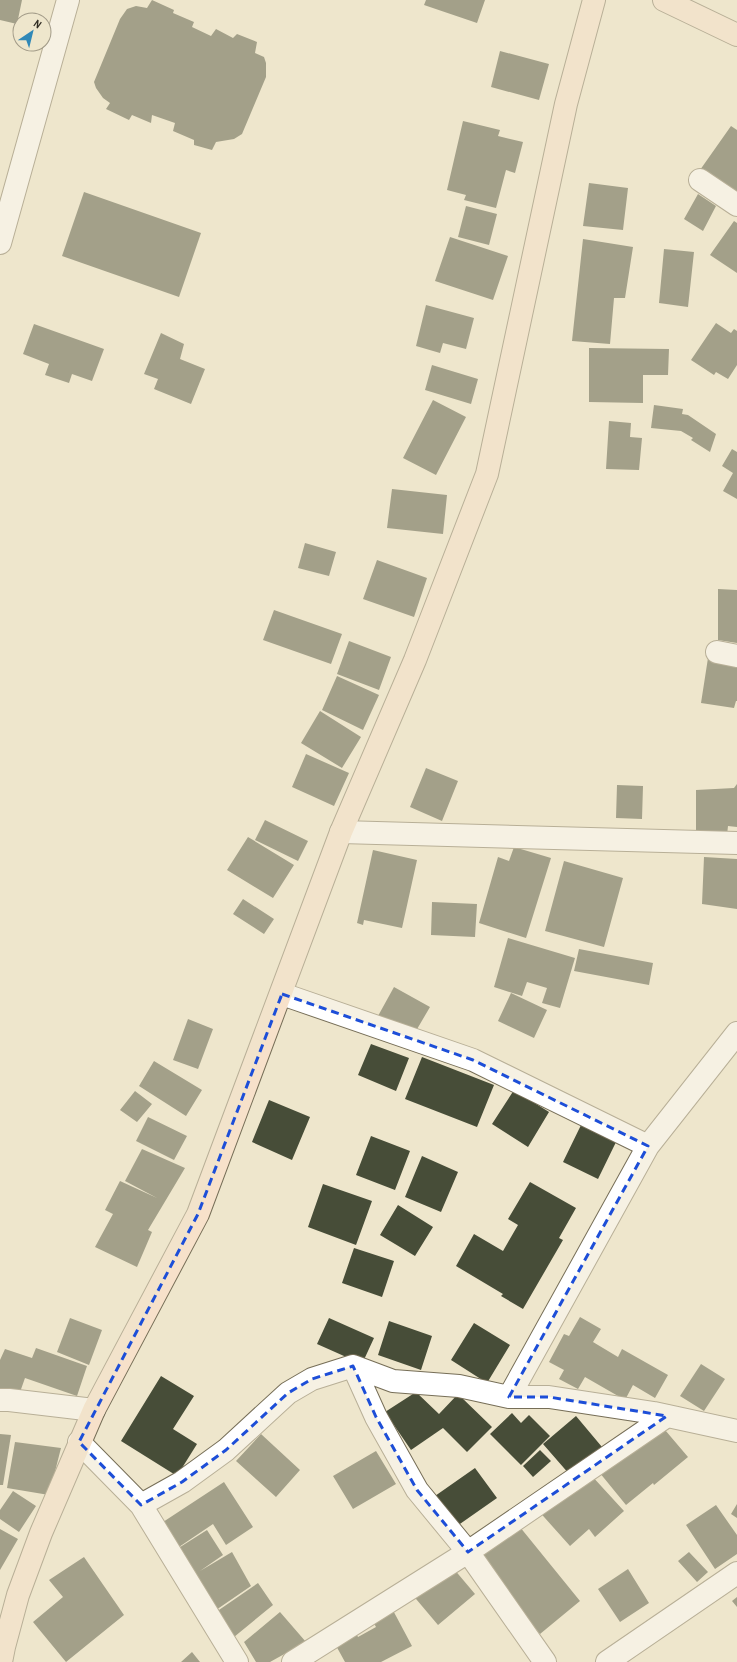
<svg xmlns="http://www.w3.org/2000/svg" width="737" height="1662" font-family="'Archivo Narrow',sans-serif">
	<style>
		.building { fill: #474d38 }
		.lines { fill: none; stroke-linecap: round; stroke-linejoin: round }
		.street-casing { stroke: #766e57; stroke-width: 24 }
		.secondary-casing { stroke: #766e57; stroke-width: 24 }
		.street { stroke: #fff; stroke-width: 22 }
		.secondary { stroke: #f7e1ca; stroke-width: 22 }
		.marked { fill: none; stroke: #1d4ed8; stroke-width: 3; stroke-dasharray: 8 5; stroke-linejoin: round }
	</style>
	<rect width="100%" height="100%" fill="#eee6cc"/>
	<path class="building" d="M 0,0 L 22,0 L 17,24 L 0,20 Z
		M 152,0 L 174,10 L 173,13 L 194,22 L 192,27 L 211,36 L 216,29 L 233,38 L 237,34 L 257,42 L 255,53 L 264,57 L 266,63 L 266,77 L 242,134 L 234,139 L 216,142 L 212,150 L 194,145 L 194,140 L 173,131 L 175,123 L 152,115 L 151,123 L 132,115 L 129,120 L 106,109 L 110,103 L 103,98 L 96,88 L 94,82 L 120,19 L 127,9 L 136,6 L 147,8 Z
		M 426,0 L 485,0 L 477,23 L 424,5 Z
		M 500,51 L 549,64 L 539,100 L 491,87 Z
		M 463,121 L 500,130 L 498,136 L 523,142 L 515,173 L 506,170 L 496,208 L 464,200 L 466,195 L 447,190 Z
		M 731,126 L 737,130 L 737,193 L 700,170 Z
		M 589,183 L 628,188 L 623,230 L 583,226 Z
		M 84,192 L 201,233 L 179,297 L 62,256 Z
		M 698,194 L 716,206 L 703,231 L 684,219 Z
		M 466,206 L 497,214 L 489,245 L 458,237 Z
		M 734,221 L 737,223 L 737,273 L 710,255 Z
		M 450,237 L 508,256 L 493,300 L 435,281 Z
		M 583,239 L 633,247 L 625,298 L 614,298 L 610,344 L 572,341 Z
		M 664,249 L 694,252 L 688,307 L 659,303 Z
		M 426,305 L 474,318 L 466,349 L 443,343 L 440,353 L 416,346 Z
		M 716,323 L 731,333 L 734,329 L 737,331 L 737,365 L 728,379 L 716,372 L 714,375 L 691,360 Z
		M 34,324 L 104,349 L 92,381 L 72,374 L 69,383 L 45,375 L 49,364 L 23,354 Z
		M 161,333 L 184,344 L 180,359 L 205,369 L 191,404 L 154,389 L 158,379 L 144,374 Z
		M 589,348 L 669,349 L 668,375 L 643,375 L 643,403 L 589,402 Z
		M 432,365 L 478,379 L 471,404 L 425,390 Z
		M 433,400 L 466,417 L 436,475 L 403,458 Z
		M 654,405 L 683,409 L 682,414 L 688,415 L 716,434 L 710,452 L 691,440 L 693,438 L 681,431 L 651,428 Z
		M 609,421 L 631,423 L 630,437 L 642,438 L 639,470 L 606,469 Z
		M 732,449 L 737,452 L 737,499 L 723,491 L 733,473 L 722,466 Z
		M 392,489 L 447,495 L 443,534 L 387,528 Z
		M 305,543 L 336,552 L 329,576 L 298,568 Z
		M 377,560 L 427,578 L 414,617 L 363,599 Z
		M 718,589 L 737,590 L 737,643 L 718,640 Z
		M 274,610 L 342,634 L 331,664 L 263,640 Z
		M 349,641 L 391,657 L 379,690 L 337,674 Z
		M 708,658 L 737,662 L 737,701 L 736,701 L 734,708 L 701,703 Z
		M 337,676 L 379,695 L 363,730 L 322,710 Z
		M 320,711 L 361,737 L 342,768 L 301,743 Z
		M 306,754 L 349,773 L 334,806 L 292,787 Z
		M 426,768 L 458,781 L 442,821 L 410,807 Z
		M 737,784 L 737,827 L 728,826 L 727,835 L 696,831 L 696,790 L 734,788 Z
		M 617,785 L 643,786 L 642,819 L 616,818 Z
		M 265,820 L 308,841 L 298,861 L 255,840 Z
		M 248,837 L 294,865 L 273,898 L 227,870 Z
		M 514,847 L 551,858 L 526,938 L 479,923 L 498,857 L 509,861 Z
		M 373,850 L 417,860 L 402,928 L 364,920 L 363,925 L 357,923 Z
		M 704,857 L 737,859 L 737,909 L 702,904 Z
		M 564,861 L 623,878 L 604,947 L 545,931 Z
		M 243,899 L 274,919 L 264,934 L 233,914 Z
		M 432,902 L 477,904 L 475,937 L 431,935 Z
		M 508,938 L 575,958 L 560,1008 L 542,1003 L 547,988 L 527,982 L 522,996 L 494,987 Z
		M 579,949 L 653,963 L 649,985 L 574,971 Z
		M 394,987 L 430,1007 L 413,1036 L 378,1016 Z
		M 511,993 L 547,1010 L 534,1038 L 498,1021 Z
		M 188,1019 L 213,1029 L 198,1069 L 173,1060 Z
		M 371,1044 L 409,1058 L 396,1091 L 358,1075 Z
		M 422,1057 L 494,1085 L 477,1127 L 405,1099 Z
		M 154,1061 L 202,1090 L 186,1116 L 139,1086 Z
		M 514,1090 L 549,1112 L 528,1147 L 492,1124 Z
		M 135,1091 L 152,1104 L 137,1122 L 120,1110 Z
		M 269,1100 L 310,1117 L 292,1160 L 252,1142 Z
		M 148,1117 L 187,1136 L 174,1160 L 136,1141 Z
		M 582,1123 L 617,1140 L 598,1179 L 563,1162 Z
		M 371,1136 L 410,1151 L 395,1190 L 356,1175 Z
		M 142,1149 L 185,1168 L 148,1230 L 136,1224 L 152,1232 L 137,1267 L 95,1247 L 113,1214 L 105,1210 L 120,1181 L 157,1198 L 125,1181 Z
		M 422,1156 L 458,1172 L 441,1212 L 405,1197 Z
		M 530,1182 L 576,1208 L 559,1238 L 563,1240 L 523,1309 L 501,1296 L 503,1294 L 456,1266 L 474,1234 L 503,1251 L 518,1225 L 508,1219 Z
		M 323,1184 L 372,1201 L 356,1245 L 308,1227 Z
		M 398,1205 L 433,1227 L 415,1256 L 380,1235 Z
		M 354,1248 L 394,1261 L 382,1297 L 342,1283 Z
		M 580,1317 L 601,1329 L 593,1342 L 618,1357 L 622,1349 L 668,1375 L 655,1398 L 633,1385 L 625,1400 L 585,1377 L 578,1389 L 559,1379 L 564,1370 L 549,1362 L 564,1334 L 569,1336 Z
		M 70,1318 L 102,1330 L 89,1365 L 57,1352 Z
		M 329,1318 L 374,1338 L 362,1364 L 317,1344 Z
		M 389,1321 L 432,1336 L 421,1370 L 378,1355 Z
		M 474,1323 L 510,1345 L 487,1383 L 451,1360 Z
		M 36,1348 L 87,1366 L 77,1396 L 25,1378 L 19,1395 L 0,1390 L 0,1360 L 5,1349 L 32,1358 Z
		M 701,1364 L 725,1379 L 704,1411 L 680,1396 Z
		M 161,1376 L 194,1396 L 173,1429 L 197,1444 L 177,1476 L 121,1441 Z
		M 416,1392 L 439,1414 L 458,1394 L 492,1427 L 467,1452 L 443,1428 L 411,1450 L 385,1412 Z
		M 512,1413 L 521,1423 L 529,1415 L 550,1436 L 521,1465 L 490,1434 Z
		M 576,1416 L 602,1447 L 570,1475 L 543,1444 Z
		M 654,1417 L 688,1457 L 654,1485 L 653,1483 L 626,1505 L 595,1467 Z
		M 0,1434 L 11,1435 L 3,1485 L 0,1485 Z
		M 261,1434 L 300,1470 L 276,1497 L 236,1461 Z
		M 15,1442 L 61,1448 L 49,1495 L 7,1488 Z
		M 540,1450 L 551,1461 L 533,1477 L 523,1466 Z
		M 376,1451 L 396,1484 L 353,1509 L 333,1476 Z
		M 475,1468 L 497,1498 L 457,1526 L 435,1496 Z
		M 591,1475 L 624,1511 L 595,1537 L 589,1529 L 570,1546 L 536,1508 Z
		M 224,1482 L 253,1527 L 226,1545 L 213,1524 L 176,1549 L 160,1524 Z
		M 13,1491 L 36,1506 L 19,1532 L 0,1519 L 0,1510 Z
		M 737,1504 L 737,1518 L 731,1514 Z
		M 716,1505 L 737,1535 L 737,1554 L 715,1569 L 686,1525 Z
		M 511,1516 L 580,1601 L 540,1634 L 470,1550 Z
		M 0,1529 L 18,1539 L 0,1570 Z
		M 207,1530 L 223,1555 L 200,1571 L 232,1552 L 251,1586 L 216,1610 L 177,1549 Z
		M 689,1552 L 708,1572 L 697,1582 L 678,1561 Z
		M 84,1557 L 124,1615 L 66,1662 L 33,1622 L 63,1597 L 49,1580 Z
		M 448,1562 L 475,1594 L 438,1625 L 411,1593 Z
		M 628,1569 L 649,1603 L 620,1622 L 598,1589 Z
		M 258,1583 L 273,1605 L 234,1637 L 216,1612 Z
		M 737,1597 L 737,1607 L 732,1601 Z
		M 388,1601 L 412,1646 L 381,1662 L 345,1662 L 334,1642 L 355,1631 L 358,1637 L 376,1627 L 368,1612 Z
		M 280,1612 L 306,1642 L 270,1662 L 256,1662 L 244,1642 Z
		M 192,1652 L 200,1662 L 181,1662 Z"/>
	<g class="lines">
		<defs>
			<path id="street" d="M 700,180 L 737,205
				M 0,243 L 68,0
				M 717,652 L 737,656
				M 341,832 L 737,843
				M 282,994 L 473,1060 L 648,1146
				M 353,1366 L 376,1417 L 417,1490 L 468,1552 L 545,1662
				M 509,1397 L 648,1146 L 737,1033
				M 0,1400 L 9,1400 L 94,1410
				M 79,1442 L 141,1505 L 237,1662
				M 141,1505 L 182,1482 L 226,1450 L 288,1393 L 312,1379 L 353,1366 L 393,1381 L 459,1386 L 509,1397 L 549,1397 L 654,1413 L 737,1431
				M 293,1662 L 468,1552 L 667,1416
				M 607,1662 L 737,1573"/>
			<path id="secondary" d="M 664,0 L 737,35
				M 1,1662 L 4,1647 L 18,1595 L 41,1533 L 94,1410 L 198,1214 L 341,832 L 415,660 L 487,474 L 566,104 L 594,0"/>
		</defs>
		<use href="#street" class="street-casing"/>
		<use href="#secondary" class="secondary-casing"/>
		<use href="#street" class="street"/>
		<use href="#secondary" class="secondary"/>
	</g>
	<path d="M0 0H737V1662H0ZM 282,994 L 473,1060 L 648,1146 L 509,1397 L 549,1397 L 667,1416 L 468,1552 L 417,1490 L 376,1417 L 353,1366 L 312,1379 L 288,1393 L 226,1450 L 182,1482 L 141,1505 L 79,1442 L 198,1214 Z" fill="#eee6cc" fill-opacity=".55" fill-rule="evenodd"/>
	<path class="marked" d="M 282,994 L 473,1060 L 648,1146 L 509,1397 L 549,1397 L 667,1416 L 468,1552 L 417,1490 L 376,1417 L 353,1366 L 312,1379 L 288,1393 L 226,1450 L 182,1482 L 141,1505 L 79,1442 L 198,1214 Z"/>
	<g transform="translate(32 32) rotate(35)"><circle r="19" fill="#eee6cc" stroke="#a29b88"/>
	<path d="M0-3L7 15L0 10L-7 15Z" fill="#3088b7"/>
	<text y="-6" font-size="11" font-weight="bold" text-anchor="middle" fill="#2f2b22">N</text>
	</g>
</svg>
